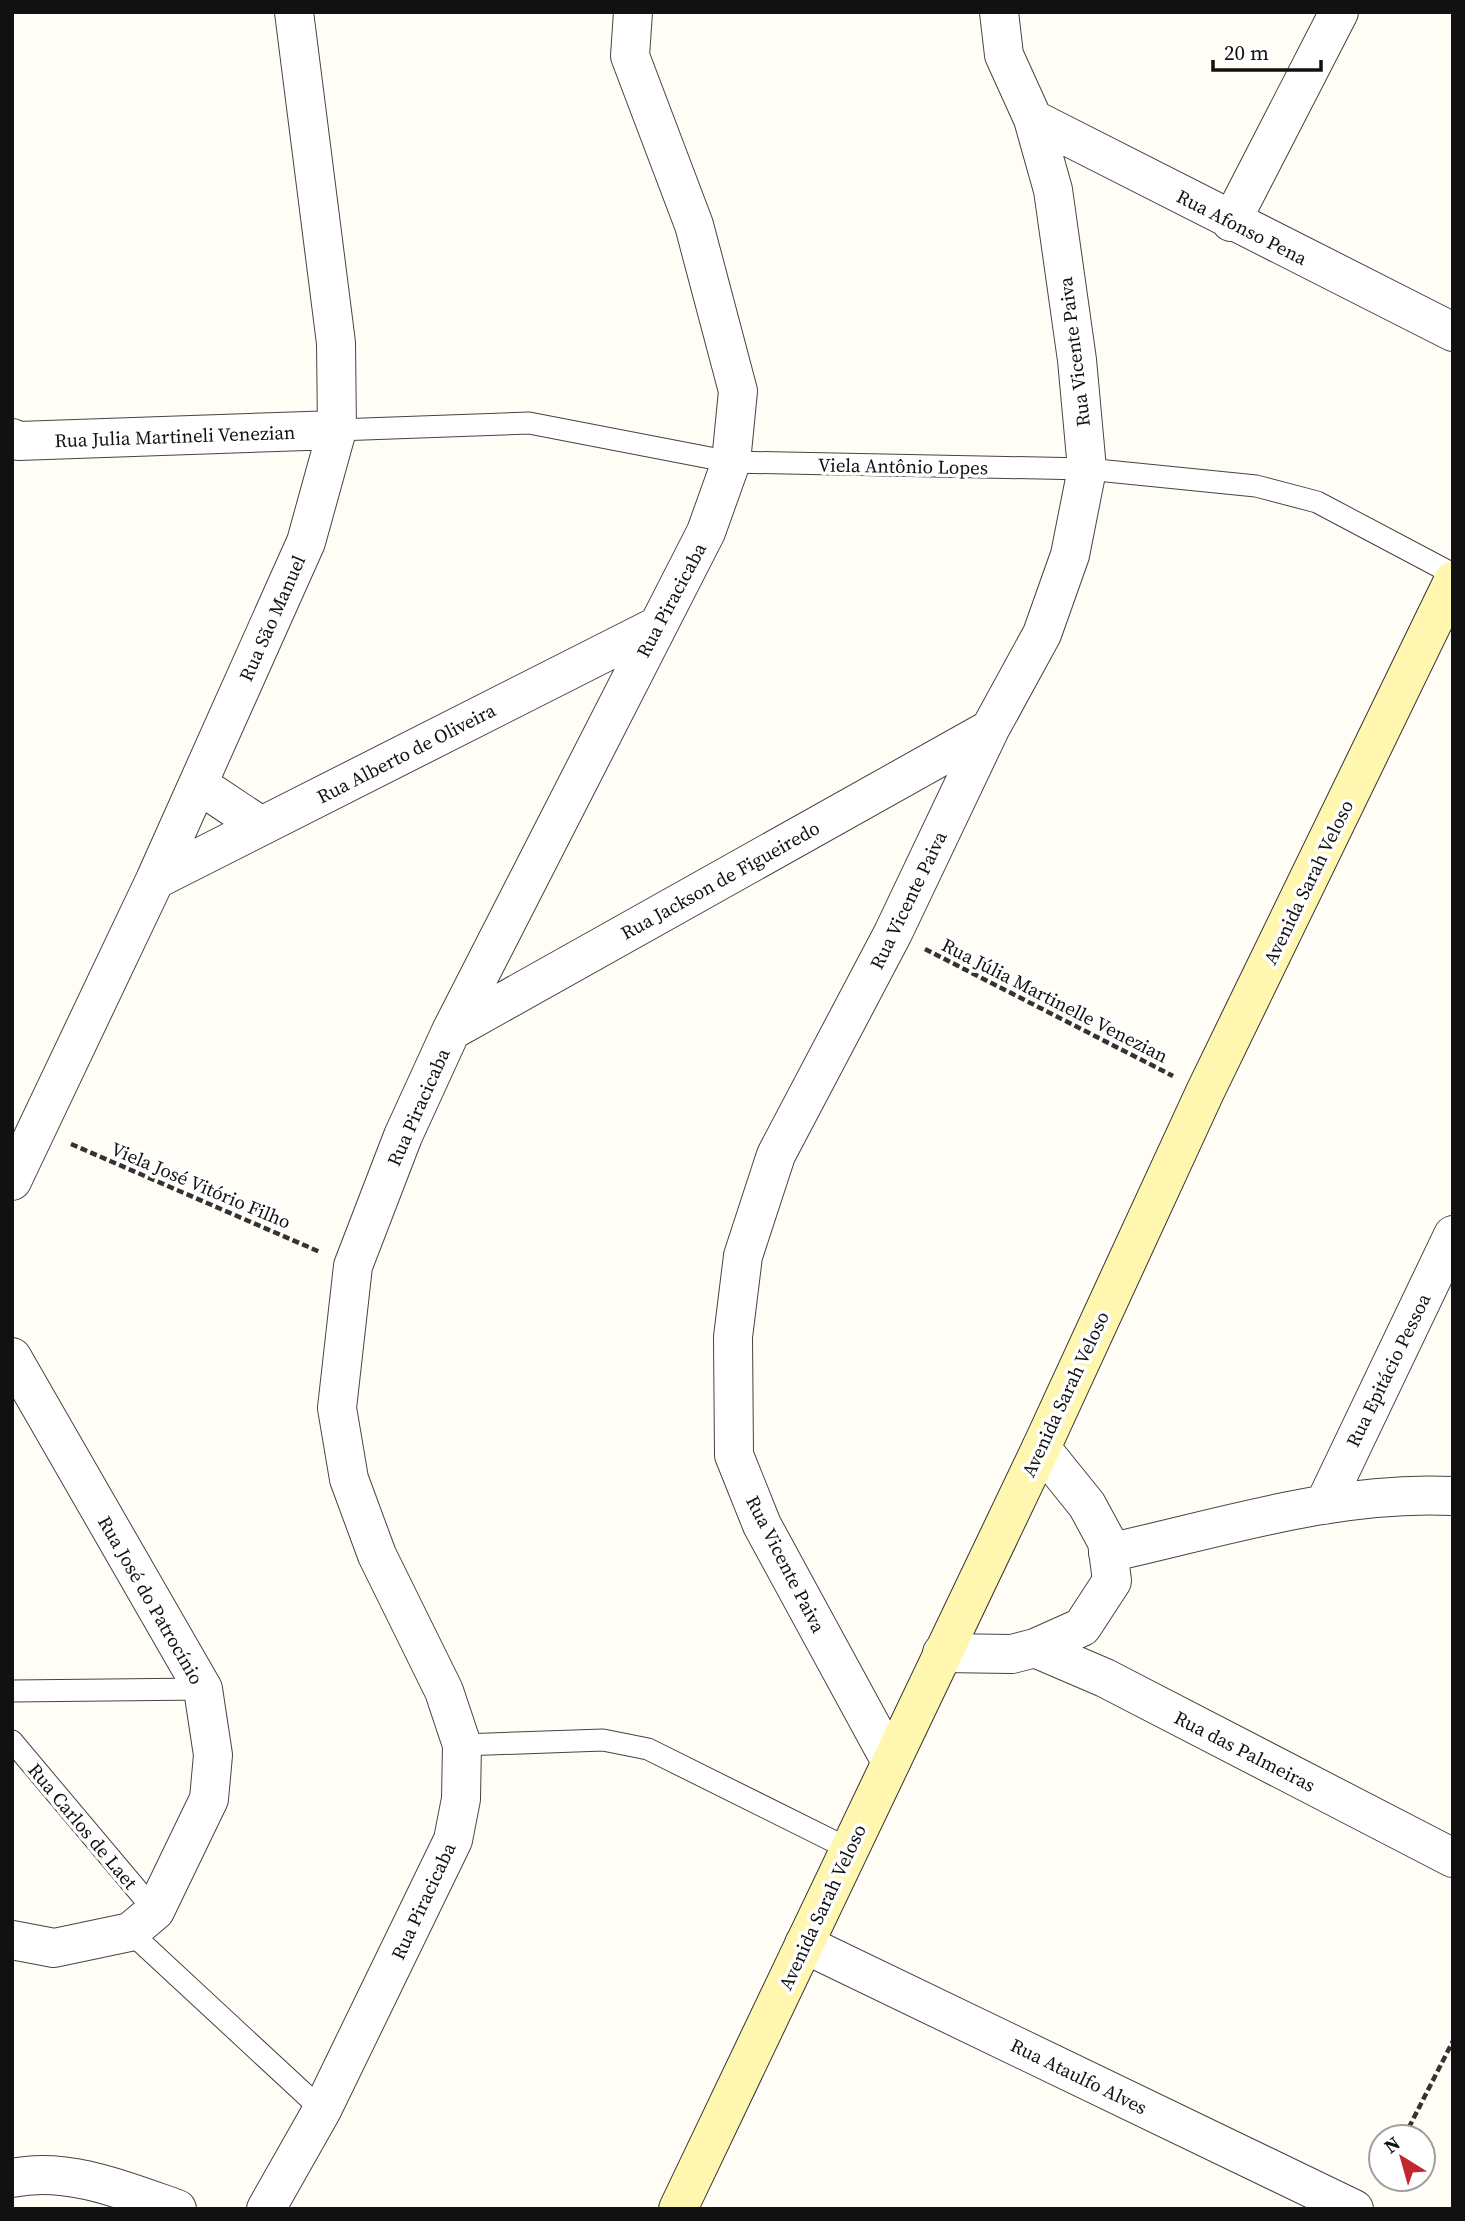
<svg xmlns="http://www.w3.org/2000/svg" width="1465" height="2221" font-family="'Source Serif 4',serif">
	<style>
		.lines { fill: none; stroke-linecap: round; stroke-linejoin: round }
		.lane-casing { stroke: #444; stroke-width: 23 }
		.street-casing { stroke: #444; stroke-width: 40 }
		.secondary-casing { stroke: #333; stroke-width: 40 }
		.path { stroke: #333; stroke-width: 4.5; stroke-dasharray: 7 3.5; stroke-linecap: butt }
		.lane { stroke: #fff; stroke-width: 21 }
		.street { stroke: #fff; stroke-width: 38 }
		.secondary { stroke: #fff6b0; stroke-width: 38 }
		.labels { text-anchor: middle; stroke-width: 7; stroke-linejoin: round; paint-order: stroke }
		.street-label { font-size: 19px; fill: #111; stroke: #fff }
	</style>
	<rect width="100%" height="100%" fill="#fffdf5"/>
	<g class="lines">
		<defs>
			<path id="lane" d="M 337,430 L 529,423 L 731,462 L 1087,469 L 1256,486 L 1317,502 L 1453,574
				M 12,1691 L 203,1689
				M 12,1741 L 155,1911
				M 462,1745 L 603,1740 L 648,1749 L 849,1849
				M 130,1932 L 322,2110"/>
			<path id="street" d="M 1033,119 L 1453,332
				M 1231,222 L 1339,12
				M 12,438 L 18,441 L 337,430
				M 198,784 L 261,826
				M 155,880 L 657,626
				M 451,1031 L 990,729
				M 12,1181 L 155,880 L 306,542 L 337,430 L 336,343 L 294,12
				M 12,1357 L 203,1689 L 213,1755 L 209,1799 L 155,1911 L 130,1932 L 54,1948 L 12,1940
				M 1324,1505 L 1453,1235
				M 1108,1553 C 1221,1528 1337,1490 1453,1496
				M 1035,1648 L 1105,1678 L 1453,1858
				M 942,1653 L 1012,1654 L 1035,1648 L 1082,1627 L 1112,1581 L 1107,1542 L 1087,1505 L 1041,1448
				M 891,1762 L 762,1525 L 734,1455 L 733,1337 L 743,1256 L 776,1155 L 893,933 L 990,729 L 1042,634 L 1070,555 L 1087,469 L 1077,360 L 1053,190 L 1033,119 L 1004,55 L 999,12
				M 804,1944 L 1354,2209
				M 12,2178 C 67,2166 126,2191 177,2209
				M 266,2209 L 322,2110 L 453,1840 L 461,1799 L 462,1745 L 444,1691 L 377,1555 L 349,1479 L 337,1408 L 353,1266 L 403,1136 L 451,1031 L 706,532 L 731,462 L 738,391 L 694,225 L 630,56 L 633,12"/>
			<path id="secondary" d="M 678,2209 L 1041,1448 L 1205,1092 L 1453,581"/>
		</defs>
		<use href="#lane" class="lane-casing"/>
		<use href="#street" class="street-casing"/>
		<use href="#secondary" class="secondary-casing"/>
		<path class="path" d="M 925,949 L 1173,1076
			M 71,1144 L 320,1252
			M 1404,2137 L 1453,2041"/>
		<use href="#lane" class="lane"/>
		<use href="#street" class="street"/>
		<use href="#secondary" class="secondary"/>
	</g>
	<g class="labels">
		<g class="street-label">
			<text transform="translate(1242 227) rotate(27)" y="7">Rua Afonso Pena</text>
			<text transform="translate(1074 352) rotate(-97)" y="7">Rua Vicente Paiva</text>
			<text transform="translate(175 436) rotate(-2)" y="7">Rua Julia Martineli Venezian</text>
			<text transform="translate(903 466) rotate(1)" y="7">Viela Antônio Lopes</text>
			<text transform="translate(671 600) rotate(-62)" y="7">Rua Piracicaba</text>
			<text transform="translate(272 618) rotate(-66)" y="7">Rua São Manuel</text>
			<text transform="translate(406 753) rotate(-27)" y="7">Rua Alberto de Oliveira</text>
			<text transform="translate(720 880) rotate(-29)" y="7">Rua Jackson de Figueiredo</text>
			<text transform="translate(1308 882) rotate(-64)" y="7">Avenida Sarah Veloso</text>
			<text transform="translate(908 900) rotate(-64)" y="7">Rua Vicente Paiva</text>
			<text transform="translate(1055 1000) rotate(27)" y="7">Rua Júlia Martinelle Venezian</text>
			<text transform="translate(418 1107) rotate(-66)" y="7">Rua Piracicaba</text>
			<text transform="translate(201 1185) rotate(23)" y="7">Viela José Vitório Filho</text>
			<text transform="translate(1388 1370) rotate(-64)" y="7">Rua Epitácio Pessoa</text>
			<text transform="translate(1065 1394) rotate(-65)" y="7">Avenida Sarah Veloso</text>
			<text transform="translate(786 1564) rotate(63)" y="7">Rua Vicente Paiva</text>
			<text transform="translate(151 1600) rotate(60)" y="7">Rua José do Patrocínio</text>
			<text transform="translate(1245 1751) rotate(27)" y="7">Rua das Palmeiras</text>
			<text transform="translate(83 1826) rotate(50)" y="7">Rua Carlos de Laet</text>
			<text transform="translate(423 1901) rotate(-65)" y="7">Rua Piracicaba</text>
			<text transform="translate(822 1907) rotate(-65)" y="7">Avenida Sarah Veloso</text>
			<text transform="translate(1079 2076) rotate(26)" y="7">Rua Ataulfo Alves</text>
		</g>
	</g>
	<rect width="1465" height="2221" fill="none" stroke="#111111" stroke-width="28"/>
	<g transform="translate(1402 2158) rotate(323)"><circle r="33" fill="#ffffff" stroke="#a0a0a0" stroke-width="2"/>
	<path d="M0-5L12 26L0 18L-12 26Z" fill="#c4262e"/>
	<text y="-10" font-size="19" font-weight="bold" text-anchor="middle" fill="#111111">N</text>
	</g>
	<path d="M1213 60v10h108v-10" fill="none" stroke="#111111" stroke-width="3.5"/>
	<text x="1224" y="60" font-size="21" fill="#111111" stroke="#ffffff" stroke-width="5" paint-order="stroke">20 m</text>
</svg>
